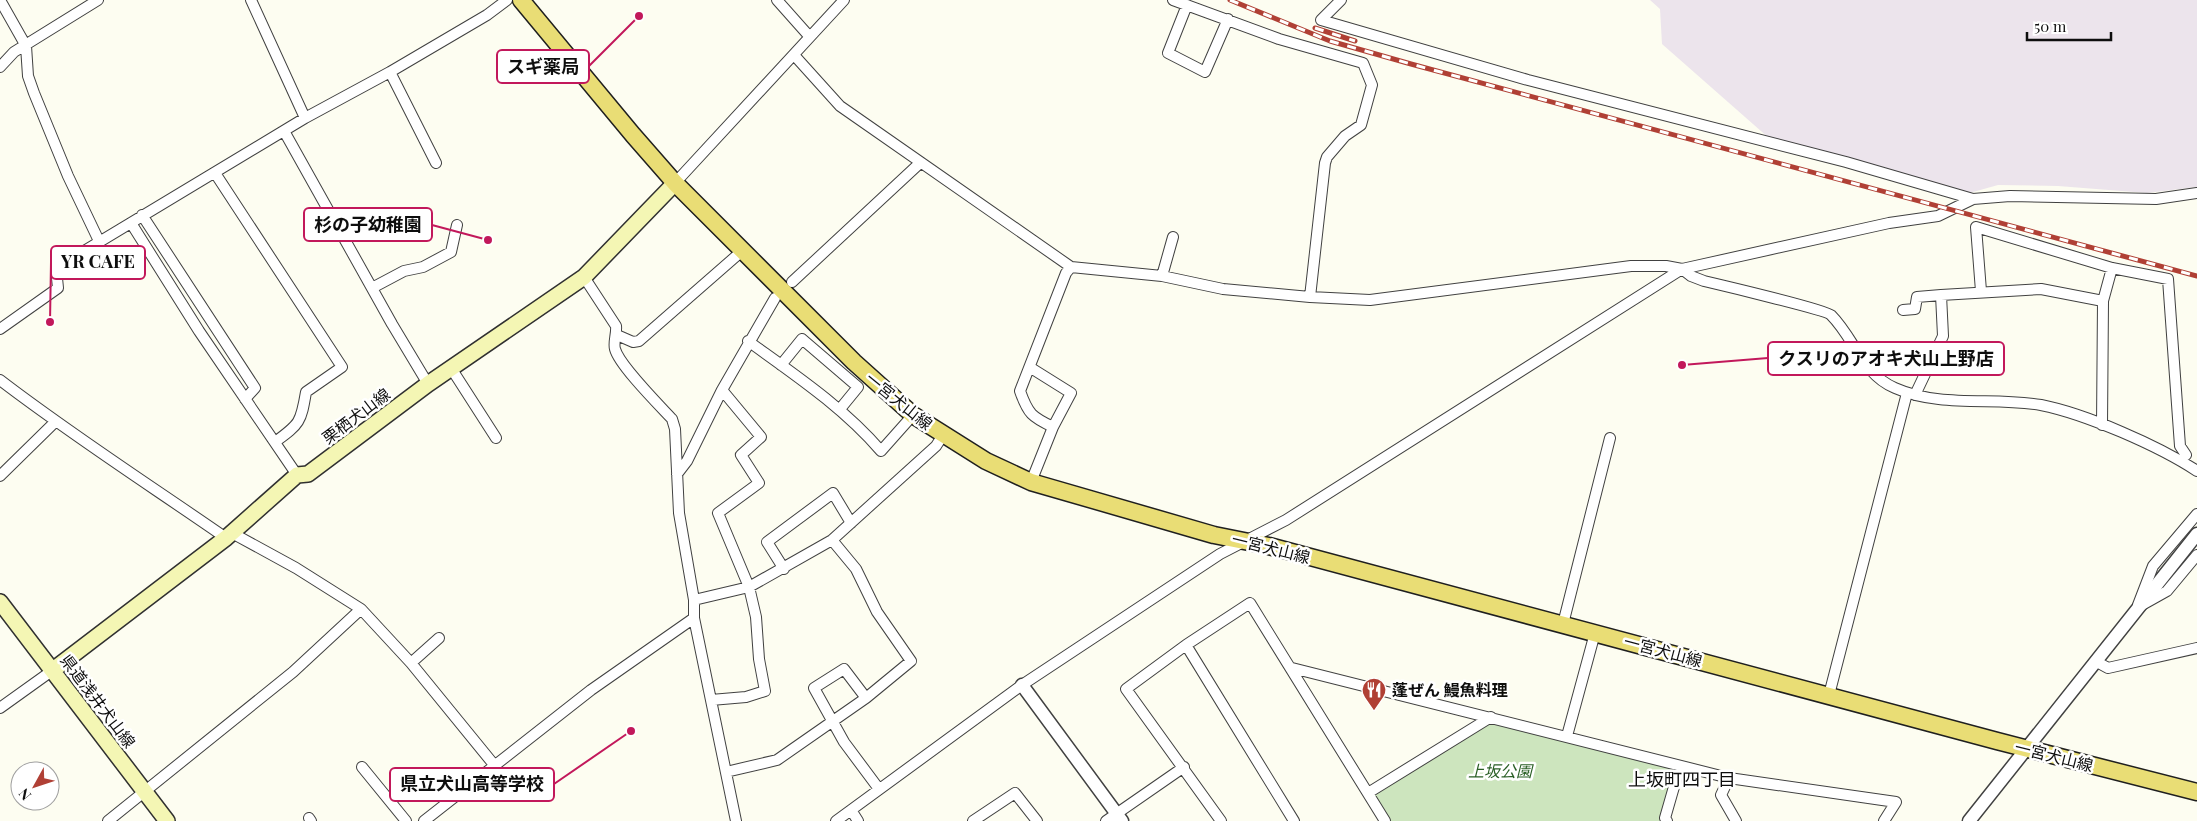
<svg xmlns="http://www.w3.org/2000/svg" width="2197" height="821" font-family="'Playfair Display','Noto Sans JP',serif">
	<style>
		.industrial { fill: #ece4ec }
		.green { fill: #cde5be }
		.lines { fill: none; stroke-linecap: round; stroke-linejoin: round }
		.minor-casing { stroke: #414141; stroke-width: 12 }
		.tertiary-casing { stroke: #414141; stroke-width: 15 }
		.secondary-casing { stroke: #303030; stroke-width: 18 }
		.primary-casing { stroke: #1f1f1f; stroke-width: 19 }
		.minor { stroke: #fff; stroke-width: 10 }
		.tertiary { stroke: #fff; stroke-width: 12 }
		.secondary { stroke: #f4f6b4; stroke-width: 15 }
		.primary { stroke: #e9dd75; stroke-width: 16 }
		.rail-casing { stroke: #b04035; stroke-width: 5 }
		.rail { stroke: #fff; stroke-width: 3; stroke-dasharray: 9; stroke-linecap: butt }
		.labels { text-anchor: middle; stroke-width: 5; stroke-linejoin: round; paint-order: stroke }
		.street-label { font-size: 16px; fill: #0e0e0e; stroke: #fff }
		.poi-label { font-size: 16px; font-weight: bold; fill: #0e0e0e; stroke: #fff; text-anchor: start }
		.park-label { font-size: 16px; font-style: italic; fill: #2a5f26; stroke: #fff }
		.neighbourhood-label { font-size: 18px; fill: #0e0e0e; stroke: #fff }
		.leader { fill: none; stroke: #c2185b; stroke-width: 2 }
		.callout-dot { fill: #c2185b; stroke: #fff; stroke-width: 2 }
		.callout { fill: #fff; stroke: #c2185b; stroke-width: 2 }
		.callout-label { font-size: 18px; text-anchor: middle; font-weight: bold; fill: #0e0e0e }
	</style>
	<rect width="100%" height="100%" fill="#fdfdf1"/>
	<path class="industrial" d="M 1650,0 L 2197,0 L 2197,187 L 2147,193 L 2058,186 L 1998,185 L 1966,194 L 1770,139 L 1662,44 L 1660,9 Z"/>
	<path class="green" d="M 1491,717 L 1680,766 L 1667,821 L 1385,821 L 1368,793 Z"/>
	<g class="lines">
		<defs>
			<path id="minor" d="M 0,0 L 26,46 L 28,76 L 34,93 L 68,176 L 99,241
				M 251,0 L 305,118
				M 777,0 L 809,36
				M 1173,0 L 1279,39 L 1363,63 L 1372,85 L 1361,125 L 1345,136 L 1327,157 L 1325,163 L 1310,297
				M 1341,0 L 1321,20 L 1528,80 L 1846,162 L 1973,199 L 2010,196 L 2156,199 L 2197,193
				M 1187,5 L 1168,53 L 1205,72 L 1228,19
				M 794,55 L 840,106 L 1071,267 L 1162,276 L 1223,289 L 1310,297 L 1370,300 L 1631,266 L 1666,266 L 1682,269 L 1889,223 L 1938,216 L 1973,199
				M 0,67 L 14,52 L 98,0
				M 390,72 L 436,163
				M 284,131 L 392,324 L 428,384
				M 215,173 L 342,367 L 306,392 C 301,422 300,424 275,442
				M 675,183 L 844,0
				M 142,215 L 255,388 L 245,399
				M 131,223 L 199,331 L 297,475
				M 1682,269 L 1691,276 L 1704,281 C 1721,285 1826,310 1831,315 C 1855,339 1862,374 1895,388 C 1940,408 1993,397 2041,405 C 2086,414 2159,446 2197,471
				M 1162,276 L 1173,237
				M 584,277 L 616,326 C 617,333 613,343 615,349 C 619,365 659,405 672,419 L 675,429 L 679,513 L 694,600 L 694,618 L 736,821
				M 792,282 L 920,163
				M 372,288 L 404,271 L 423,267 L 451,252 L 457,225
				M 1981,291 L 1976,227 L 2112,268 L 2168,279 L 2180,446 L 2186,455
				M 1903,310 L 1915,309 L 1917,297 L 1941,295
				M 0,329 L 58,288 L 56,268 L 305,118 L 390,72 L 487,15 L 507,0
				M 617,335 L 633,342 L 639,341 L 742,251
				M 748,341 C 795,375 843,407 881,451 L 913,415
				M 781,365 L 802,339 L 858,387 L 840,409
				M 451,368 L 496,438
				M 1031,368 L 1071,393 L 1053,427
				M 0,380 C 73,436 151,486 226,538
				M 1915,395 L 1943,336 L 1941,295 L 2041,289 L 2103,301
				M 2102,425 L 2103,301 L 2112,268
				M 677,474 L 687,461 L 722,390 L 775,298
				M 0,476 L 55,422
				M 1031,482 L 1053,427 C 1032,417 1028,414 1020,391 L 1066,273 L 1071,267
				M 232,533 L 296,568 L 361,609 L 411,663 L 495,766
				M 832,540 L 856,569 L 877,612 L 911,661 L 866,698
				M 784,569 L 767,542 L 833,493 L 851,523
				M 694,600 L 749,587 L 832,540 L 936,446 L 943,435
				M 2138,605 L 2153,566 L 2197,514
				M 2142,605 L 2167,591 L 2197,555
				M 1563,624 L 1610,438
				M 1186,645 L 1294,821
				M 2097,662 L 2108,668 L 2197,648
				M 411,663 L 439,638
				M 1292,668 L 1729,778 L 1896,802 L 1884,821
				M 1829,695 L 1907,393
				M 711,700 L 746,697 L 765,691 L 759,659 L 756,617 L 749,587 L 718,513 L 759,483 L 741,455 L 761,437 L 722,390
				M 0,708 L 53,670
				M 1567,736 L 1595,633
				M 362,767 L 406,821
				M 726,772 L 777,760 L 866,698 L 844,669 L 814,688 L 844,742 L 879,789
				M 1729,778 L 1721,795 L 1736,821
				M 1368,793 L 1491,717
				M 851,810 L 858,821
				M 309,818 L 311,821
				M 108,821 L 293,672 L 361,609
				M 424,821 L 591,690 L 694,618
				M 836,821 L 1022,685 L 1220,554 L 1286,520 L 1682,269
				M 973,821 L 1015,793 L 1037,821
				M 1106,821 L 1184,767
				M 1221,821 L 1126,689 L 1186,645 L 1250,603 L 1385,821
				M 1667,821 L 1665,818 L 1680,766"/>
			<path id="tertiary" d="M 1022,685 L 1122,821
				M 1969,821 L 2197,534"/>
			<path id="secondary" d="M 0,602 L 167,821
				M 53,670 L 226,538 L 297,475 L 308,474 L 428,384 L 584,277 L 675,183"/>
			<path id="primary" d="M 521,0 L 633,135 L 675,183 L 854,362 L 913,415 L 986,461 L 1031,482 L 1214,535 L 1269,546 L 1997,741 L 2197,792"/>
		</defs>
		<use href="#minor" class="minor-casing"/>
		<use href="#tertiary" class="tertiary-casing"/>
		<use href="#secondary" class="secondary-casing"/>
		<use href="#primary" class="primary-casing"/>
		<use href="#minor" class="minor"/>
		<use href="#tertiary" class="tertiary"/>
		<use href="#secondary" class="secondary"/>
		<use href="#primary" class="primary"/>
		<defs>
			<path id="rail" d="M 1230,0 L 1330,41 L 1411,64 L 2197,276
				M 1315,28 L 1355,41"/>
		</defs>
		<use href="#rail" class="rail-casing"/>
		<use href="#rail" class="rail"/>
	</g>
	<defs>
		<symbol id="restaurant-pin" viewBox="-11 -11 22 30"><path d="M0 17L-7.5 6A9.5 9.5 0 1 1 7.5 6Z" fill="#b04035" stroke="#fff"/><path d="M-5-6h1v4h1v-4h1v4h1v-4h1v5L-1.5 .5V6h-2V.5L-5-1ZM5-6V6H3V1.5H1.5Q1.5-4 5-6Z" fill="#fff"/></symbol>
	</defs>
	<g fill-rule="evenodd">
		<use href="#restaurant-pin" x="1360" y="676" width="28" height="38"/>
	</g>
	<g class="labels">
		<g class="street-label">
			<text transform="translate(899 401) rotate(39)" y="6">一宮犬山線</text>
			<text transform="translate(356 416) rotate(-37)" y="6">栗栖犬山線</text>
			<text transform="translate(1271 548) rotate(14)" y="6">一宮犬山線</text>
			<text transform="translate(1663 651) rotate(15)" y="6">一宮犬山線</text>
			<text transform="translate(98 701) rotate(53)" y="6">県道浅井犬山線</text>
			<text transform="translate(2054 756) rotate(14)" y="6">一宮犬山線</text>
		</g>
		<g class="poi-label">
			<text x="1392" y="696">蓬ぜん 鰻魚料理</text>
		</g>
		<g class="park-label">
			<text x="1500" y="777">上坂公園</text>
		</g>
		<g class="neighbourhood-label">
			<text x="1682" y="786">上坂町四丁目</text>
		</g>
	</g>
	<path class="leader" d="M639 16L589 66M488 240L432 225M50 322L51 262M1682 365L1768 358M631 731L554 784"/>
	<g class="callout-dot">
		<circle cx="639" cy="16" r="5"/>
		<circle cx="488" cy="240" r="5"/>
		<circle cx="50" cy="322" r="5"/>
		<circle cx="1682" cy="365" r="5"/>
		<circle cx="631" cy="731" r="5"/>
	</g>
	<g class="callout">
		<rect x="497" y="50" width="92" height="33" rx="5"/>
		<rect x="304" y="208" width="128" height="33" rx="5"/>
		<rect x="51" y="246" width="94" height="33" rx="5"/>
		<rect x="1768" y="342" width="236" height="33" rx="5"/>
		<rect x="390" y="768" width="164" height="33" rx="5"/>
	</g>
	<g class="callout-label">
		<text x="543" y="73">スギ薬局</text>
		<text x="368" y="231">杉の子幼稚園</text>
		<text x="98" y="268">YR CAFE</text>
		<text x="1886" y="365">クスリのアオキ犬山上野店</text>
		<text x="472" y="790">県立犬山高等学校</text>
	</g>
	<g transform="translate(35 786) rotate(230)"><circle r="24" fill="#ffffff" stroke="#9f9f9f"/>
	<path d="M0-4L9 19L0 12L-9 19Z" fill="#b04035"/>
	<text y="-8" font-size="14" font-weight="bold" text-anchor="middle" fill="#0e0e0e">N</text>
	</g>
	<path d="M2027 32v8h84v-8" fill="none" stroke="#0e0e0e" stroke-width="2.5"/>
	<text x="2034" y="32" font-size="15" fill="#0e0e0e" stroke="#ffffff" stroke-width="4" paint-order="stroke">50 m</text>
</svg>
